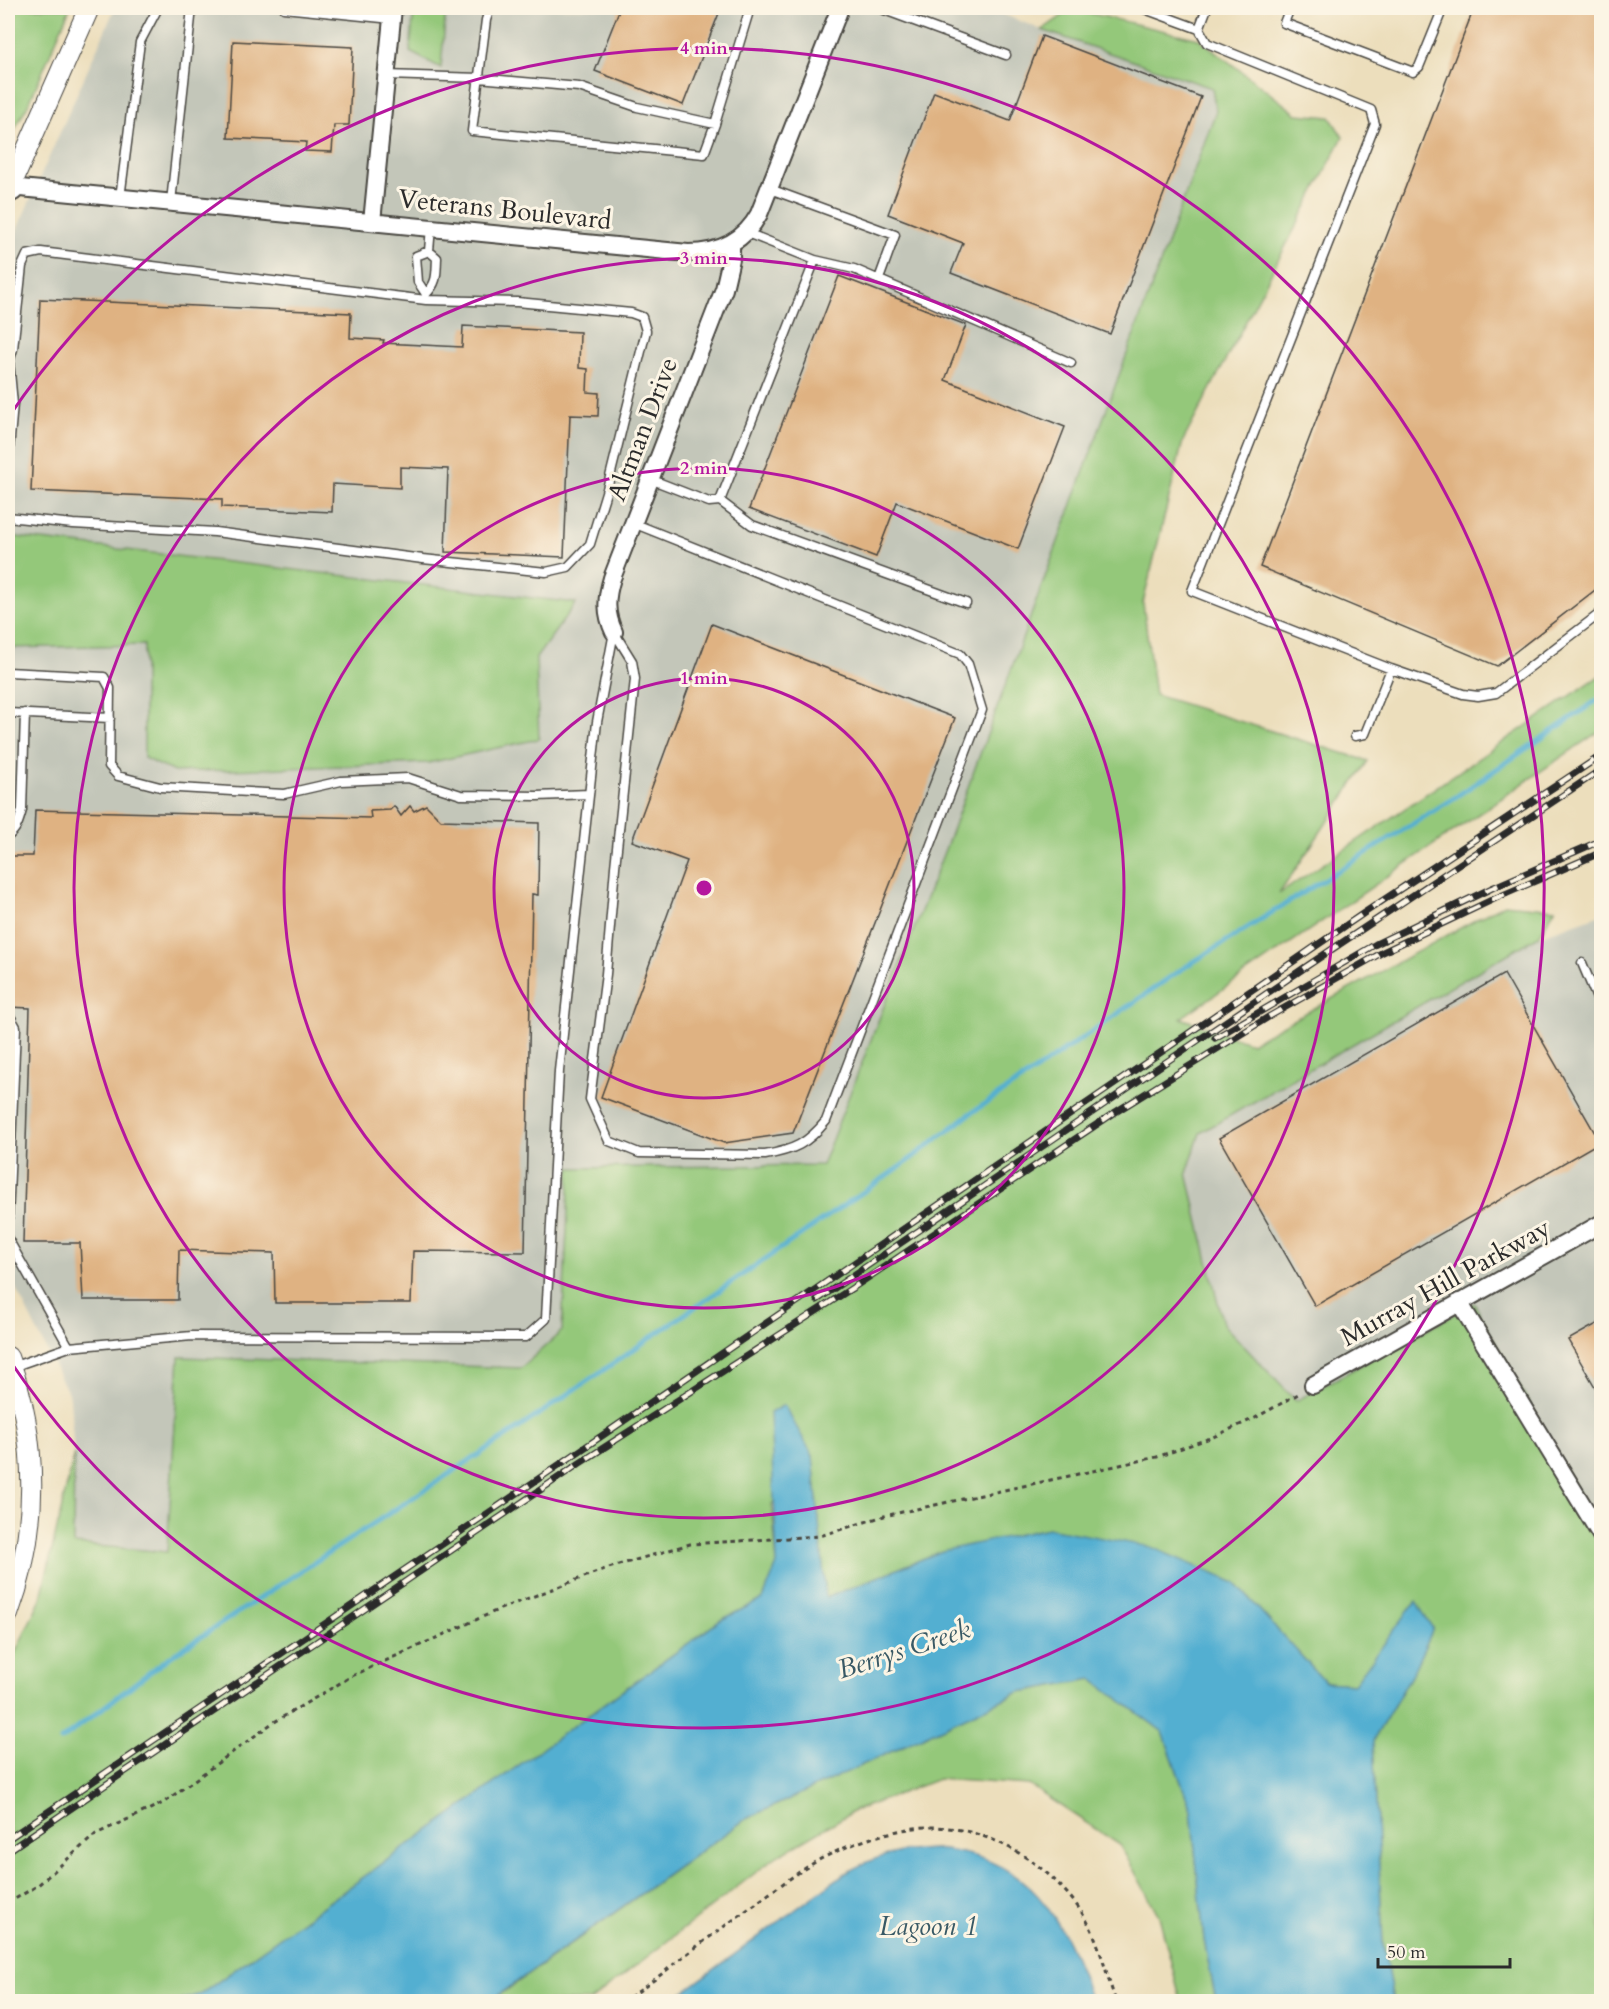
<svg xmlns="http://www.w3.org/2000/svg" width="1609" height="2009" font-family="Cardo,serif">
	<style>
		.industrial { fill: #c3c6b9 }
		.green { fill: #94c87a; stroke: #607a52; stroke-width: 1.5 }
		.water { fill: #53afd1; stroke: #3f6d7e; stroke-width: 1.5 }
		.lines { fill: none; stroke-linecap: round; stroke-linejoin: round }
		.stream { stroke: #53afd1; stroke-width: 5 }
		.building { fill: #dfb282 }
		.service-casing { stroke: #484641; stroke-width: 11 }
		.minor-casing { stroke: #484641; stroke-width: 20 }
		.tertiary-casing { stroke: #484641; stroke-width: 22 }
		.motorway-casing { stroke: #484641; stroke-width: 32 }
		.path { stroke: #484641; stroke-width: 3; stroke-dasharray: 4.5 4.5; stroke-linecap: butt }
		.service { stroke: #fff; stroke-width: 8 }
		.minor { stroke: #fff; stroke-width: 16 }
		.tertiary { stroke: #fff; stroke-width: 20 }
		.motorway { stroke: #fff; stroke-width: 28 }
		.rail-casing { stroke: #2b2b2b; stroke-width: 7 }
		.rail { stroke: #fcf5e5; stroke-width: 4.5; stroke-dasharray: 14; stroke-linecap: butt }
		.ring { fill: none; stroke: #b5179e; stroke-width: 3 }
		.labels { text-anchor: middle; stroke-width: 6; stroke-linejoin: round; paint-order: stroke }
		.street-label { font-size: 26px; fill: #2b2b2b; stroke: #fcf5e5 }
		.water-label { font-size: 27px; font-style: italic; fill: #395965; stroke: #fcf5e5 }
		.centre { fill: #b5179e; stroke: #fcf5e5; stroke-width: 3 }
		.ring-label { font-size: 18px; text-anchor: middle; font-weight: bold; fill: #b5179e; stroke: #fcf5e5; stroke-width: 6; stroke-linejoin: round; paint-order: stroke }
	</style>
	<rect width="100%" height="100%" fill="#fcf5e5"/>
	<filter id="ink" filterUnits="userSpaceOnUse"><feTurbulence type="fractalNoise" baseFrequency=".0167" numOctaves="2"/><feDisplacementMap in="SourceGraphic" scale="12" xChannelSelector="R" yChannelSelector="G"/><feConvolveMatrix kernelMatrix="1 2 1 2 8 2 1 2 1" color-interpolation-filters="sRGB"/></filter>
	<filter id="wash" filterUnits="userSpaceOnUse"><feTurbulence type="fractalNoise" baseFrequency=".008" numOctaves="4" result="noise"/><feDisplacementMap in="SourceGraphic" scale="24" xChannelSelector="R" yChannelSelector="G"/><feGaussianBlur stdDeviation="1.35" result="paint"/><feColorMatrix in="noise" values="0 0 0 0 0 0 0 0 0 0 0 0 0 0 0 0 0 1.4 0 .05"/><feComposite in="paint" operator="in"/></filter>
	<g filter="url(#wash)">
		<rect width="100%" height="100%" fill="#ecdebc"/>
		<path class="industrial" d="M 115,8 L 414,8 L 410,52 L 441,67 L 446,8 L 988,8 L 1042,30 L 1212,88 L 1216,111 L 946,847 L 822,1165 L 571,1168 L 562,1331 L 521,1368 L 180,1357 L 167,1552 L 72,1544 L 74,1454 L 70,1397 L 8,1273 L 8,648 L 144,645 L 144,758 L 174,772 L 428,763 L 539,739 L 535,658 L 575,603 L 220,560 L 8,536 L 8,250 Z
			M 1601,914 L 1601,1535 L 1474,1303 L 1296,1401 L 1223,1324 L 1187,1173 L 1200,1133 L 1539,936 Z"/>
		<path class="green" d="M 8,8 L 70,8 L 29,103 L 8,141 Z
			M 414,8 L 446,8 L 441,68 L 410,52 Z
			M 1072,9 L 1199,39 L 1297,114 L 1330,117 L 1343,137 L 1183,441 L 1143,603 L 1155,695 L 1368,761 L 1279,894 L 1601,675 L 1601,730 L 1181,1018 L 1251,1043 L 1504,904 L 1555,909 L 1539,936 L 1200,1133 L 1187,1173 L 1223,1324 L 1296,1401 L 1474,1303 L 1601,1535 L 1601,2001 L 1393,2001 L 1383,1945 L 1373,1741 L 1411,1676 L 1433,1629 L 1416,1602 L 1355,1684 L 1325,1682 L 1235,1583 L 942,1551 L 825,1598 L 813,1456 L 772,1504 L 777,1565 L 763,1599 L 721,1620 L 201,1994 L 178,2001 L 8,2001 L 8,1668 L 41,1598 L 74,1454 L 73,1544 L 167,1552 L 179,1357 L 521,1368 L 562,1331 L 570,1168 L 822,1165 L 946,847 L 1216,111 L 1212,88 L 1042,30 Z
			M 8,536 L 576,603 L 536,658 L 539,739 L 428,763 L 174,772 L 144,758 L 144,645 L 8,648 Z
			M 1092,1679 L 1163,1732 L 1191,1810 L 1204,1940 L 1216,2001 L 1181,2001 L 1159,1916 L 1120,1845 L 1029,1785 L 938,1779 L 854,1811 L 777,1856 L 590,2001 L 490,2002 L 746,1819 L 1019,1692 Z"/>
		<path class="water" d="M 784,1405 L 813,1456 L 826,1598 L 942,1551 L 1048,1528 L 1151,1547 L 1235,1583 L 1325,1682 L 1354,1684 L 1416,1601 L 1433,1629 L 1411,1676 L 1373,1741 L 1383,1945 L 1393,2001 L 1216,2001 L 1204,1940 L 1191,1810 L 1163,1732 L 1092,1679 L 1019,1692 L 746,1819 L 490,2001 L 178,2001 L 201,1994 L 721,1620 L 763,1599 L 777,1564 L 770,1413 Z
			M 933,1849 C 1030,1855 1064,1918 1091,2001 L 671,2001 L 844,1874 C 874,1856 899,1850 933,1849 Z"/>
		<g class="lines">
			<path class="stream" d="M 61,1740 L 167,1659 L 516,1430 L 904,1164 L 971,1113 L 1026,1077 L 1179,971 L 1457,796 L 1602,697"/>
		</g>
		<g id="blocks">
			<path class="building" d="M 620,8 L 721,8 L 683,105 L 595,71 Z
				M 1474,8 L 1602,8 L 1602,573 L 1595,590 L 1497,666 L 1260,567 Z
				M 1042,36 L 1201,97 L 1110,334 L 951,273 L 963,243 L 888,214 L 934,92 L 1010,121 Z
				M 233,41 L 353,47 L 349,125 L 334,125 L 332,152 L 305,151 L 306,142 L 228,138 Z
				M 839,276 L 966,325 L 945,380 L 1065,427 L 1018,549 L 897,502 L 876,557 L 749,509 Z
				M 40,299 L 351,313 L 350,338 L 384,340 L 383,343 L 462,347 L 463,326 L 580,332 L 579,368 L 588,369 L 587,392 L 599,393 L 598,416 L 570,415 L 564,557 L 445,552 L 448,469 L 400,467 L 400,488 L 333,484 L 332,512 L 222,507 L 222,499 L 31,491 Z
				M 712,624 L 955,718 L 793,1133 L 724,1143 L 601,1097 L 687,861 L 632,841 Z
				M 426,805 L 441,820 L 539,823 L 538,895 L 532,894 L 525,1252 L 413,1251 L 411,1303 L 275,1303 L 274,1253 L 179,1250 L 178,1300 L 83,1300 L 80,1243 L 23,1243 L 30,1008 L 8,1007 L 8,856 L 33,856 L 35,810 L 371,818 L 370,811 L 390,810 L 394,806 L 401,816 L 410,806 L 414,811 Z
				M 1504,974 L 1600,1142 L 1315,1306 L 1219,1138 Z
				M 1602,1321 L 1602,1399 L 1568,1340 Z"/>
		</g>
	</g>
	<g filter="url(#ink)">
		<use href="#blocks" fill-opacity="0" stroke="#484641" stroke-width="1.5"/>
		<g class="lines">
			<defs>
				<path id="service" d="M 284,8 L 392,19
					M 490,8 L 486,20 L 472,131 L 704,154 L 715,124
					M 879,8 L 1006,55
					M 1142,8 L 1199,29
					M 1207,8 L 1199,29 L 1207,43 L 1371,110 L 1375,124 L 1192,591 L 1391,669 L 1463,694 L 1478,696 L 1496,693 L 1602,612
					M 1290,8 L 1284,23 L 1413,72 L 1419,67 L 1443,8
					M 386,75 L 479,78 L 579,87 L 637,107 L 715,124 L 750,8
					M 770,189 L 895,235 L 879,279
					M 120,198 L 140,42 L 158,8
					M 171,202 L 192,8
					M 429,251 L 437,258 C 436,274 438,282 426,294 L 418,282 L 416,256 Z
					M 429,251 L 431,227
					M 815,260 L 854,269 L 1071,363
					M 8,365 L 13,349 L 22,266 L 27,255 L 41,252 L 426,300 L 517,302 L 631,313 L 642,317 L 646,331 L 607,489 L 590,544 L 568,567 L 546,572 L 423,559 L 215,532 L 73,524 L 8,517
					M 8,461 L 13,404 L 9,361
					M 650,479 L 709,502 L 720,501 L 815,260 L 747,233
					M 720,501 L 752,525 L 966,603
					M 614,632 L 632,661 L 635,679 L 615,867 L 606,974 L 590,1099 L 609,1141 L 639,1153 L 765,1155 C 794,1150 807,1144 826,1121 L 982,710 L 968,664 L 960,654 L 633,523
					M 8,672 L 104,677 L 110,688 L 109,766 L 118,776 L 160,787 L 284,794 L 341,781 L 408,778 L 461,795 L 537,796 L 589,794
					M 8,713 L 110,718
					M 1355,736 L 1365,734 L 1391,669
					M 8,836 C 17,829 19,821 22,810 L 25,713
					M 1582,963 L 1602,1010
					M 8,1017 L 11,1018 L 16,1027 L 8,1220
					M 8,1239 L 69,1347
					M 12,1367 L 69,1347 L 192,1336 L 526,1337 L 546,1319 L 559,1071 L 597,722 L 614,632"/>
				<path id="minor" d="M 10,187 L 688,253 C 719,253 744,242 759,214 L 840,8
					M 372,222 L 393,8
					M 614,632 C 605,613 606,598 612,578 L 724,289 L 731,259 L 731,244
					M 1459,1302 L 1602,1537
					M 1313,1385 L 1602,1223"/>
				<path id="tertiary" d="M 8,192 L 89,8
					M 8,1357 C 39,1440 39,1531 8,1614"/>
				<path id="motorway" d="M 8,183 L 10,187 L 8,188"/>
			</defs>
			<use href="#service" class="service-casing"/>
			<use href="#minor" class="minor-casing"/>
			<use href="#tertiary" class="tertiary-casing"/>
			<use href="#motorway" class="motorway-casing"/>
			<path class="path" d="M 8,1903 L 37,1886 L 96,1834 L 163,1803 L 271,1724 L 352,1676 L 500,1609 L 605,1569 L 690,1544 L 820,1536 L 884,1516 L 1157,1457 L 1213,1437 L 1255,1418 L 1300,1393
				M 622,2002 C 645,1988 663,1973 684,1956 C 707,1939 730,1922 754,1905 C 774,1890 795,1874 817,1861 C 846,1845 896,1827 930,1827 C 994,1826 1066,1873 1093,1933 C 1102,1954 1108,1979 1116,2002"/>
			<use href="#service" class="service"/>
			<use href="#minor" class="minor"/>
			<use href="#tertiary" class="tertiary"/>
			<use href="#motorway" class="motorway"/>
			<defs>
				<path id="rail" d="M 1215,1038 L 1376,944 L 1492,888 L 1602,840
					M 817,1300 L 1307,966 L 1602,769
					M 8,1839 L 609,1431 L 1364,913 L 1602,755
					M 8,1851 L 580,1463 L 857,1285 L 1114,1113 L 1270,1016 L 1383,952 L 1496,898 L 1602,852"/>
			</defs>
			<use href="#rail" class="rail-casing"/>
			<use href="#rail" class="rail"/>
		</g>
	</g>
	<g class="ring">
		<circle cx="704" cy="888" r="210"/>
		<circle cx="704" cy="888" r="420"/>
		<circle cx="704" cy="888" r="630"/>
		<path d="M8 418A840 840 0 1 1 8 1358"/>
	</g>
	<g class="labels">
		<g class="street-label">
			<text transform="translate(505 209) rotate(6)" y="9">Veterans Boulevard</text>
			<text transform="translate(642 429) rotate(-69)" y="9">Altman Drive</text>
			<text transform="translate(1445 1282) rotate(-29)" y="9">Murray Hill Parkway</text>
		</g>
		<g class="water-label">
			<text transform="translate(904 1649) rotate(-18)" y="9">Berrys Creek</text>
			<text x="928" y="1935">Lagoon 1</text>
		</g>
	</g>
	<circle cx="704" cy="888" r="9" class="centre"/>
	<g class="ring-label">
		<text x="704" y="54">4 min</text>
		<text x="704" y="264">3 min</text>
		<text x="704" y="474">2 min</text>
		<text x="704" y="684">1 min</text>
	</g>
	<rect width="1609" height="2009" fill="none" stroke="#fcf5e5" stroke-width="30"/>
	<path d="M1378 1958v9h132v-9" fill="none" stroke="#2b2b2b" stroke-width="3"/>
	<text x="1387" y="1958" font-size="18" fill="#2b2b2b" stroke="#fcf5e5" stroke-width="4.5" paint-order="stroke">50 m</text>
</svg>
